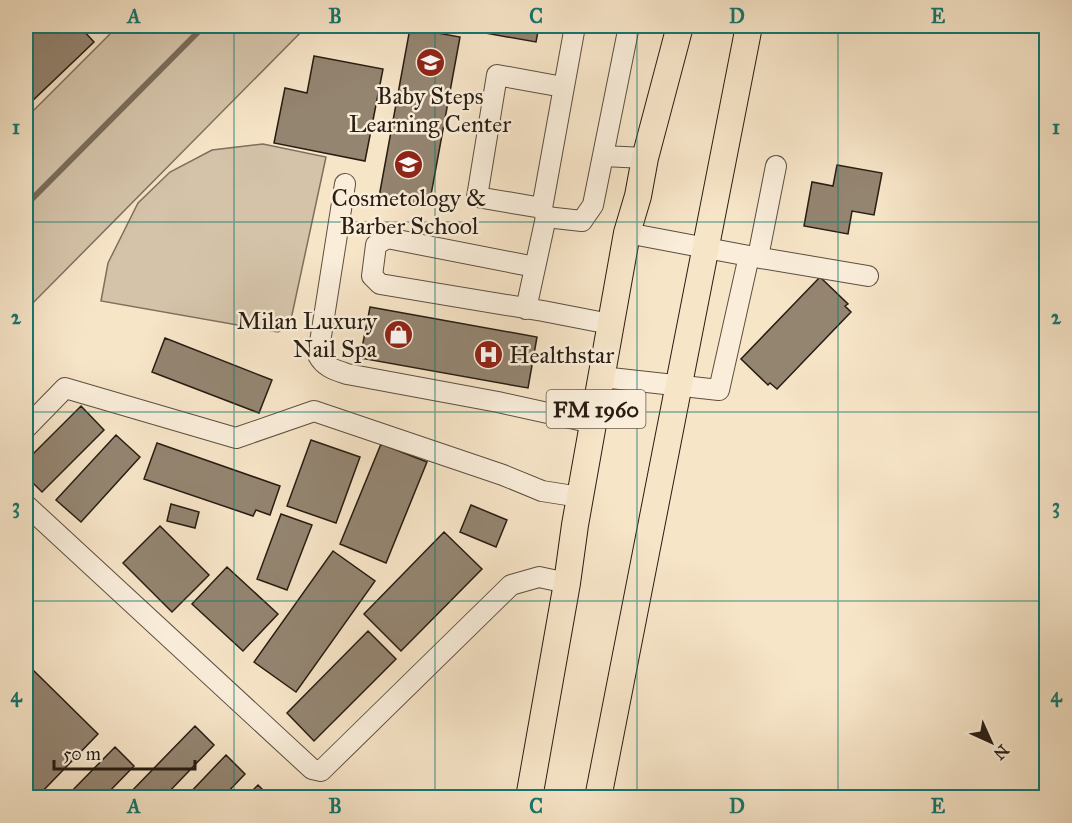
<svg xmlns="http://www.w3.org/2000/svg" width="1072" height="823" font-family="'IM FELL Great Primer',serif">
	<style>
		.green { fill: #d4c3a9; stroke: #7e705e; stroke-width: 1.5 }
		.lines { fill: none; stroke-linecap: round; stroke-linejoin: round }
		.stream { stroke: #7a6c5a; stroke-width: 6 }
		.building { fill: #948571; stroke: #281d12; stroke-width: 1.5 }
		.minor-casing { stroke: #5c4f40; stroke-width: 22 }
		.major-casing { stroke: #281d12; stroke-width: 28 }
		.minor { stroke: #faeedb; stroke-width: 20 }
		.major { stroke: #f7e5c8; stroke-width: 26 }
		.grid { fill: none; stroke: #0f766e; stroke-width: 1.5; stroke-opacity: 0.55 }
		.labels { text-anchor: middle; stroke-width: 5; stroke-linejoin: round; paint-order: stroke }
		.shield { fill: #faeedb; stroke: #675c4e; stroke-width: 1.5 }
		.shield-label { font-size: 22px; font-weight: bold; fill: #281d12 }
		.poi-label { font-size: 24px; fill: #281d12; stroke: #faeedb }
		.neatline { fill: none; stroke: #0f766e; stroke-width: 2 }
		.grid-label { font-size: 20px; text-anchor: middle; font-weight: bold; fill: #0f766e }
	</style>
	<rect width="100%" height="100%" fill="#f7e5c8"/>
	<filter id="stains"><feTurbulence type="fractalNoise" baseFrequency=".00333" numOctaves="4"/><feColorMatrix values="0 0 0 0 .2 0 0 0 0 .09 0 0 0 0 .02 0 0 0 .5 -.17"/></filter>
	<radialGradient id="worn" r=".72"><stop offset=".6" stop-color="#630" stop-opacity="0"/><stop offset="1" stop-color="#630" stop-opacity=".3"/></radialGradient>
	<path class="green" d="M 118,26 L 307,26 L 26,310 L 26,118 Z
		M 263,144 L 326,157 L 290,324 L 278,332 L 101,301 L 108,263 L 138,203 L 170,172 L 212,150 Z"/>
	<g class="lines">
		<path class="stream" d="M 26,205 L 204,26"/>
	</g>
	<path class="building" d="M 26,26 L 79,26 L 94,42 L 29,104 L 26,100 Z
		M 487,26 L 539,26 L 536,42 L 485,33 Z
		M 410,28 L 460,37 L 429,206 L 379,197 Z
		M 314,56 L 383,69 L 365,161 L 274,143 L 285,88 L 307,93 Z
		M 837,165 L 882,173 L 874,215 L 852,211 L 848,234 L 804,226 L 812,182 L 833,186 Z
		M 820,277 L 848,304 L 845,306 L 851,312 L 777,389 L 770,383 L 768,385 L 741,359 Z
		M 370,307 L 537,337 L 528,388 L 360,358 Z
		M 165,338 L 272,380 L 259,413 L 152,372 Z
		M 81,406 L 104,430 L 42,492 L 26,476 L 26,461 Z
		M 116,435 L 140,457 L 81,522 L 56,500 Z
		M 311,440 L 360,457 L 336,523 L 287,506 Z
		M 157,443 L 280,486 L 270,515 L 256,510 L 253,516 L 144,479 Z
		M 381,444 L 427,462 L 386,563 L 340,544 Z
		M 171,504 L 199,512 L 195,528 L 167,521 Z
		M 471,505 L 507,520 L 496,547 L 460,532 Z
		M 281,514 L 312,525 L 287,590 L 257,579 Z
		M 160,526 L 209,575 L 172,612 L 123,563 Z
		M 444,532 L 482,569 L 401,651 L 364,614 Z
		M 333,551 L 375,581 L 296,692 L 254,662 Z
		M 227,567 L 278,614 L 243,651 L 192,604 Z
		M 368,631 L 396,659 L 314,741 L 287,713 Z
		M 30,667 L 98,734 L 36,798 L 26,798 L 26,671 Z
		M 195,726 L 214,745 L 163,798 L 125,798 Z
		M 115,747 L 134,766 L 103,798 L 65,798 Z
		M 226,755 L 245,774 L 222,798 L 185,798 Z
		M 258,785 L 271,798 L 245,798 Z"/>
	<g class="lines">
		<defs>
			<path id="minor" d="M 603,156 L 645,158
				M 345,184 L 318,355 C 324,367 335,370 347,374 L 498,402 L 593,423
				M 542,208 L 477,197 L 497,75 L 563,87
				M 546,217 L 542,208 L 575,26
				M 749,256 L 868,276
				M 758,257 L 776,166
				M 535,267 L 387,238 L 376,245 L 372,276 L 380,284 L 543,311 L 610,324
				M 526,309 L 546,217 L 582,221 L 593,205 L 629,26
				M 602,377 L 719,390 L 749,256 L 627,233
				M 26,428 L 65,388 L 236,438 L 314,411 L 503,475 L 542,491 L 580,497
				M 26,505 L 312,769 L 321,771 L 511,585 L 539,577 L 567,583"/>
			<path id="major" d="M 529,798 L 567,583 L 575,525 L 627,233 L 638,196 L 645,158 L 680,26
				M 598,798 L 749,26"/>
		</defs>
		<use href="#minor" class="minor-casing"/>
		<use href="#major" class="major-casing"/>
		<use href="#minor" class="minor"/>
		<use href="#major" class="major"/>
	</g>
	<path class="grid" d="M 234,26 L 234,798M 435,26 L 435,798M 637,26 L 637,798M 838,26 L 838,798M 26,222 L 1046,222M 26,412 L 1046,412M 26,601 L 1046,601"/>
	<defs>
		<symbol id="school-disc" viewBox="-11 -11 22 22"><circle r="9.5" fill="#8f2418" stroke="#faeedb"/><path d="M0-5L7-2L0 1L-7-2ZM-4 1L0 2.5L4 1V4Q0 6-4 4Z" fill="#fff"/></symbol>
		<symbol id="shop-disc" viewBox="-11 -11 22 22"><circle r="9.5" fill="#8f2418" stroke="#faeedb"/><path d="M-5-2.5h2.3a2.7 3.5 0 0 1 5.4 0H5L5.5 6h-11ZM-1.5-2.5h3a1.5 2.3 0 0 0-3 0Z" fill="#fff"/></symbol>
		<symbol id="hospital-disc" viewBox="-11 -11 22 22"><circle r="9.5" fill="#8f2418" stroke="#faeedb"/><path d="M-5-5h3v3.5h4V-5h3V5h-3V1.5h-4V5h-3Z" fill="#fff"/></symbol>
	</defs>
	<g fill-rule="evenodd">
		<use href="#school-disc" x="414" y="46" width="33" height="33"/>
		<use href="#school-disc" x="392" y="148" width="33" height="33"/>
		<use href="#shop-disc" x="382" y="318" width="33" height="33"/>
		<use href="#hospital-disc" x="472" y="338" width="33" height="33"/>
	</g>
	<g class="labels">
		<rect class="shield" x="546.5" y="390" width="99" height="38" rx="4.5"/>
		<g class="shield-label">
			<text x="596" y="417">FM 1960</text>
		</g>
		<g class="poi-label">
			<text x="430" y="104">Baby Steps<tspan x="430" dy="28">Learning Center</tspan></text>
			<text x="409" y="206">Cosmetology &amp;<tspan x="409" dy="28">Barber School</tspan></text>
			<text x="377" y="329" text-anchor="end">Milan Luxury<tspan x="377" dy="28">Nail Spa</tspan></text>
			<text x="509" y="363" text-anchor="start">Healthstar</text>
		</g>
	</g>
	<rect width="1072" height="823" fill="none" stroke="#f7e5c8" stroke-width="66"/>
	<g transform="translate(991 742) rotate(135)" stroke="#faeedb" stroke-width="4.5" paint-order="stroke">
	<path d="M0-4.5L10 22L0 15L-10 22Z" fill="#281d12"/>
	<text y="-9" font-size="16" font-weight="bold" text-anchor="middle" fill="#281d12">N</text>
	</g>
	<path d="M54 760v9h141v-9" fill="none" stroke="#281d12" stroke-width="3"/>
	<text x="63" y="760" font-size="18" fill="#281d12" stroke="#faeedb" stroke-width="4.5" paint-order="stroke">50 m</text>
	<rect x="33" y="33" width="1006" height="757" class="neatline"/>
	<g class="grid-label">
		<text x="134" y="23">A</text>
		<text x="335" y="23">B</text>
		<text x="536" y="23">C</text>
		<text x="737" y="23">D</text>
		<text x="938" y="23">E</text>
		<text x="16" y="134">1</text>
		<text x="1056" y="134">1</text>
		<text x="16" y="324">2</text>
		<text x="1056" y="324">2</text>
		<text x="16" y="513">3</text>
		<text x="1056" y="513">3</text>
		<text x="16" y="702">4</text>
		<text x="1056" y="702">4</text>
		<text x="134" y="813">A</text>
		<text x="335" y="813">B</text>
		<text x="536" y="813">C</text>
		<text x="737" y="813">D</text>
		<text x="938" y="813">E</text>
	</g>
	<rect width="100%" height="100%" filter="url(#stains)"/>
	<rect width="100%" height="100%" fill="url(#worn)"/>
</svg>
